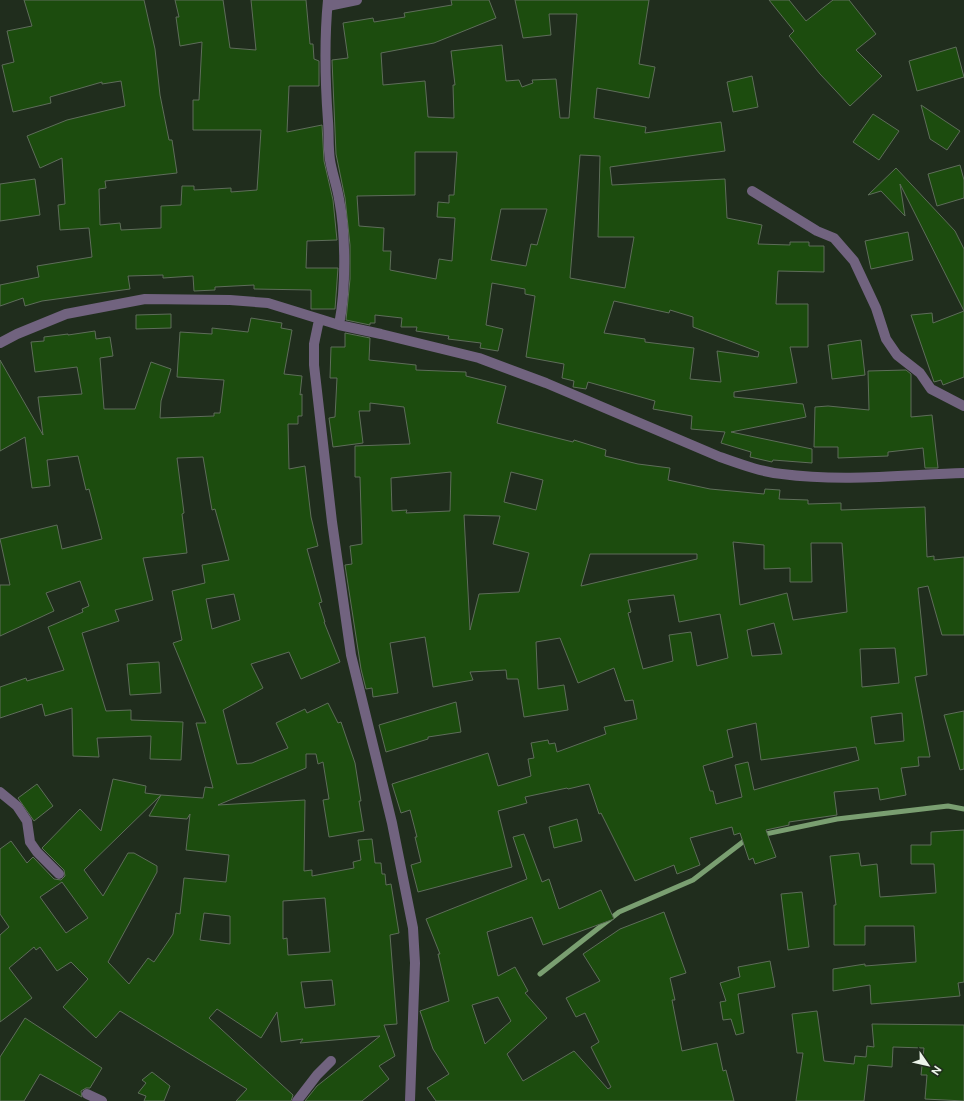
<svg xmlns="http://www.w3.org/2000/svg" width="964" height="1101" font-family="'Public Sans',sans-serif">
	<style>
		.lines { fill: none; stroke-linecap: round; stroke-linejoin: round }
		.stream { stroke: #7a9f71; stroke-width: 5 }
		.building { fill: #1c4c0e; stroke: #5e6d5a; fill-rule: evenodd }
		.street { stroke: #71637f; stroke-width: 10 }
	</style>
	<rect width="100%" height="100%" fill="#202d1d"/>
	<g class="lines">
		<path class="stream" d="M 761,835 L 837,819 L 948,806 L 964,809
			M 540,974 L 619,912 L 693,880 L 748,838"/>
	</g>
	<path class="building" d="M 24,0 L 144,0 L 155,49 L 160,95 L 169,140 L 172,140 L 177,173 L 105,181 L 106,188 L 99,189 L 100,225 L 120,223 L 121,230 L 161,228 L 161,206 L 181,205 L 182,186 L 194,186 L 194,190 L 231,188 L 231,192 L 257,190 L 261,130 L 193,130 L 193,100 L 199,100 L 202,42 L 180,46 L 176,17 L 179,17 L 175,0 L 223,0 L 230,48 L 256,50 L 251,0 L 306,0 L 310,44 L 313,44 L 314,59 L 319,61 L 319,86 L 289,86 L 287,132 L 322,125 L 324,161 L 333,200 L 337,240 L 307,241 L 306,268 L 338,268 L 335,309 L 311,309 L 311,290 L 254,289 L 254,285 L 215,287 L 215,290 L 194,291 L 193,276 L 163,278 L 163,275 L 128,276 L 130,289 L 42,301 L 25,306 L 23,298 L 0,306 L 0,285 L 39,277 L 37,266 L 92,257 L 89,228 L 60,230 L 58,205 L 65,204 L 62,158 L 40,168 L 27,136 L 67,120 L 125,106 L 121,81 L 102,84 L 102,82 L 50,97 L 51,103 L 13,112 L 2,65 L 14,62 L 7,31 L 32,26 Z
		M 451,0 L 489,0 L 496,18 L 434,43 L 381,53 L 383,85 L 425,81 L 428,117 L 454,118 L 453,85 L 455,85 L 451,51 L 502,45 L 506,81 L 519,80 L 522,87 L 533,83 L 532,80 L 556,79 L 560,118 L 569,118 L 577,14 L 549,14 L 551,35 L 523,38 L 515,0 L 649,0 L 639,64 L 655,67 L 649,98 L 597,88 L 594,118 L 646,127 L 645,133 L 721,122 L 725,151 L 610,167 L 612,185 L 725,179 L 727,218 L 762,225 L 758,244 L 790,245 L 790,242 L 809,242 L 809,246 L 824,246 L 824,272 L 778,271 L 776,304 L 808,304 L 808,347 L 790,347 L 797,383 L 734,392 L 734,397 L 803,404 L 806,417 L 731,432 L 812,449 L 812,463 L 773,460 L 772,462 L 750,457 L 751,452 L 721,443 L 725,432 L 691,429 L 692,416 L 653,409 L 655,401 L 588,382 L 586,389 L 573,387 L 574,381 L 562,378 L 564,364 L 526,357 L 535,296 L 525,294 L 525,289 L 492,283 L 486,325 L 503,329 L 498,351 L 480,348 L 481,343 L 448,339 L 449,336 L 416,331 L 417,327 L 401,327 L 402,318 L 375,315 L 375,323 L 370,323 L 370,325 L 346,320 L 350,279 L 350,245 L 345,198 L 336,154 L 332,60 L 348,58 L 343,23 L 373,18 L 374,22 L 405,17 L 404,13 L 452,5 ZM 415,152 L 457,152 L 454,195 L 449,195 L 449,203 L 438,202 L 437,217 L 455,218 L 452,261 L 439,259 L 436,279 L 390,270 L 391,251 L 383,251 L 384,228 L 359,226 L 357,196 L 415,195 ZM 580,155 L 600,156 L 598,237 L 634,237 L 625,288 L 570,278 ZM 501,209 L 547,209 L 537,245 L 531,244 L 526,266 L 491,260 ZM 614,301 L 669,313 L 670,310 L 693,317 L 693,327 L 759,352 L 758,357 L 717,351 L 721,382 L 690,379 L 694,348 L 645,342 L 645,339 L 604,333 Z
		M 769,0 L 789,0 L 806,21 L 833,0 L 849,0 L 876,34 L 856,50 L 882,76 L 850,106 L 820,74 L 789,36 L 794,31 Z
		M 956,47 L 964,77 L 917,91 L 909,61 Z
		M 752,76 L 758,107 L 733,112 L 727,82 Z
		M 921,105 L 960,131 L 947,150 L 930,139 Z
		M 873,114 L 899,131 L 879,160 L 853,142 Z
		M 960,165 L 964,180 L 964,198 L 937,206 L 928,174 Z
		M 896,168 L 955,231 L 964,249 L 964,377 L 943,385 L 941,380 L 934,382 L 911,315 L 932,313 L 933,323 L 964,311 L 900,184 L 905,216 L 881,191 L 868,195 Z
		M 35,179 L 40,215 L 0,221 L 0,184 Z
		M 908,232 L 913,260 L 871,269 L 865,241 Z
		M 171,314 L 171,328 L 136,329 L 136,315 Z
		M 251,318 L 282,323 L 281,328 L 292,330 L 284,374 L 302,376 L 300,395 L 302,394 L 302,416 L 298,416 L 298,424 L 288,424 L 289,469 L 305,466 L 311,517 L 318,546 L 307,549 L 322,602 L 319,603 L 325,622 L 324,622 L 340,662 L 301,679 L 289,652 L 251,664 L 263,688 L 223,710 L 237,764 L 252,763 L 288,748 L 276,723 L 305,709 L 307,713 L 328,703 L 338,723 L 341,722 L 355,763 L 361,801 L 359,801 L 364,831 L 329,837 L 323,800 L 329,799 L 323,762 L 318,764 L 316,754 L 306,754 L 306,768 L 218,805 L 305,800 L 304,871 L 312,870 L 312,876 L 354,868 L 353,862 L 361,860 L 358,840 L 372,839 L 375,863 L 381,863 L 382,874 L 385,874 L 386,885 L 391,884 L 399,933 L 390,935 L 397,1024 L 384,1025 L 395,1056 L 379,1066 L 389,1079 L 362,1101 L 305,1101 L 317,1086 L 380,1036 L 300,1043 L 303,1039 L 281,1042 L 277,1012 L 261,1038 L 217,1009 L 209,1018 L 293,1095 L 291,1101 L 236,1101 L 247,1089 L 120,1011 L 96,1038 L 63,1007 L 88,979 L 71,962 L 57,971 L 40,947 L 36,950 L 34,947 L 9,968 L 32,998 L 0,1022 L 0,935 L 9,927 L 0,914 L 0,849 L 11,841 L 27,863 L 33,857 L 54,879 L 61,880 L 65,876 L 64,870 L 42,848 L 80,809 L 101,831 L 113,779 L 146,786 L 145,793 L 161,795 L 84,870 L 103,896 L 128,853 L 134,853 L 157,866 L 157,872 L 108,962 L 129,984 L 148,958 L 154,962 L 173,934 L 176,913 L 180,914 L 184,878 L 226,882 L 229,855 L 186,850 L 190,814 L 187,819 L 149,816 L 161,795 L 203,798 L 205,787 L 213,788 L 196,723 L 206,723 L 173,643 L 182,640 L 172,591 L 205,583 L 202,565 L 229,560 L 215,509 L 212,510 L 203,457 L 177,458 L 184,513 L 182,514 L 187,553 L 143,558 L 153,600 L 115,610 L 119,621 L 82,633 L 106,711 L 131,710 L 131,720 L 183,722 L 181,760 L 150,759 L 151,736 L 97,738 L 99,757 L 73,756 L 72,708 L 45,716 L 42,704 L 0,718 L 0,687 L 26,678 L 27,681 L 64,670 L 48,627 L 83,612 L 82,609 L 89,606 L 80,581 L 46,593 L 54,611 L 0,636 L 0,585 L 10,585 L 0,539 L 57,525 L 62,549 L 102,539 L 89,489 L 86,490 L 78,456 L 47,460 L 50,486 L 32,488 L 25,437 L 0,451 L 0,360 L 43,435 L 38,397 L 82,394 L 77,367 L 35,372 L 31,342 L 44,341 L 44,337 L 68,334 L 68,335 L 95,331 L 96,339 L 110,337 L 113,356 L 100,358 L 104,409 L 135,409 L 151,362 L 171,369 L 161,401 L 160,418 L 214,416 L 214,413 L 220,413 L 224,380 L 177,377 L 180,332 L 212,334 L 212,328 L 248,332 ZM 234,594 L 240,620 L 212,629 L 206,599 ZM 62,882 L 88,918 L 66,933 L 40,897 ZM 325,898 L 330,952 L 288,955 L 287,938 L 283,939 L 283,901 ZM 204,913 L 230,916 L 230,944 L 200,940 ZM 332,980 L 335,1005 L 305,1008 L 301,982 Z
		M 345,333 L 370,338 L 369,360 L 416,365 L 416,370 L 466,372 L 466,376 L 506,386 L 497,423 L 573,442 L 574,440 L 606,450 L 605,456 L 638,464 L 670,468 L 668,480 L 710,489 L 764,494 L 765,489 L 780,490 L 779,499 L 808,500 L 808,504 L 841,503 L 841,510 L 925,507 L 927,557 L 934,556 L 934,560 L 964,557 L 964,635 L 942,635 L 928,586 L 918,588 L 927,675 L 915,677 L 930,757 L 918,757 L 919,766 L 901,768 L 906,795 L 880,800 L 878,788 L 834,792 L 837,815 L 789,822 L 789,825 L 766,830 L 776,857 L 755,864 L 753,858 L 749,860 L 740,833 L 734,835 L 732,827 L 690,838 L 700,865 L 677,874 L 674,865 L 635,881 L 601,813 L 599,814 L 589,784 L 568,789 L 567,788 L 525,797 L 527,803 L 498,811 L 512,867 L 418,892 L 411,865 L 421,862 L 415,837 L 417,837 L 410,810 L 401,813 L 392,784 L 488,753 L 498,786 L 531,776 L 528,759 L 534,758 L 531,743 L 548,740 L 549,744 L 555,743 L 557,752 L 606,734 L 604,727 L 637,719 L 633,700 L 625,701 L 614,668 L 578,683 L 560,638 L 536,642 L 538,689 L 564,685 L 568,710 L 524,717 L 518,679 L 507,679 L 506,670 L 470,672 L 473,680 L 433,687 L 425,637 L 390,643 L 398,693 L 373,697 L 372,688 L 366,689 L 361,669 L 345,565 L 352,564 L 350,546 L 362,544 L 360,477 L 355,477 L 355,446 L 410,444 L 404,407 L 370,403 L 370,411 L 359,411 L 363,443 L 333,447 L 329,418 L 335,417 L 337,378 L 330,378 L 331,347 L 345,347 ZM 451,472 L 450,511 L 406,513 L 407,510 L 392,511 L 391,478 ZM 511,472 L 543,480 L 536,510 L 504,502 ZM 464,515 L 500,516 L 493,544 L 529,553 L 519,592 L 479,594 L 470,630 ZM 733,542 L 764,545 L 764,569 L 790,568 L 790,582 L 812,582 L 811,543 L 842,543 L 847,612 L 793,620 L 787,593 L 740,605 ZM 590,554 L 697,554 L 697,559 L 581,586 ZM 674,595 L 679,622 L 720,614 L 728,658 L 697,666 L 691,632 L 669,635 L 673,661 L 643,669 L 628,613 L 631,612 L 628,600 ZM 774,623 L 782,654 L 752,656 L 747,630 ZM 895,648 L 899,683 L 862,687 L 860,649 ZM 902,713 L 904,741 L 875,744 L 871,717 ZM 756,723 L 761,760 L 856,747 L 859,760 L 754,790 L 748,762 L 735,765 L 742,797 L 716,804 L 713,791 L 710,791 L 703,766 L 733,757 L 727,730 Z
		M 861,340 L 865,375 L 832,379 L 828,345 Z
		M 906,370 L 911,374 L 911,417 L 932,415 L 938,468 L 925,468 L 923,448 L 888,452 L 888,456 L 838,458 L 838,447 L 814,447 L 815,407 L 828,406 L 869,410 L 868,371 Z
		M 159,662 L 161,693 L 130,695 L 127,664 Z
		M 456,702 L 461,732 L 428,737 L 428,739 L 386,752 L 379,725 Z
		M 964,711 L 964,769 L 960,770 L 944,715 Z
		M 37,784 L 53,806 L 34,821 L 18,798 Z
		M 577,819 L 582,841 L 554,848 L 549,827 Z
		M 964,830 L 964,982 L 958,983 L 960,996 L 871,1004 L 870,985 L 833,991 L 833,969 L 865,964 L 865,966 L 916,962 L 914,926 L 865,926 L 865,945 L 834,945 L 834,905 L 836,905 L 830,856 L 859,853 L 861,866 L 877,864 L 880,897 L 936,893 L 934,864 L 911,864 L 911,845 L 931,845 L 931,832 Z
		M 524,834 L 542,882 L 549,879 L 559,909 L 601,890 L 614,919 L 543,945 L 532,917 L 487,932 L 498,976 L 515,967 L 528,991 L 525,993 L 547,1018 L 507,1054 L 523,1081 L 574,1051 L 608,1089 L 611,1087 L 591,1047 L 599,1042 L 585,1013 L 576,1017 L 566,998 L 600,981 L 583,954 L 620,929 L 664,912 L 686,973 L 670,978 L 675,1000 L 672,1000 L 682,1051 L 717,1043 L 723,1071 L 726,1070 L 734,1101 L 436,1101 L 427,1088 L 449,1074 L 433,1049 L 420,1011 L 449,1001 L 438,954 L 440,954 L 426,919 L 527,879 L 513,837 ZM 498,997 L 511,1021 L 485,1044 L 472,1005 Z
		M 802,892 L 809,947 L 788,950 L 781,894 Z
		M 770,961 L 775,987 L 738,994 L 744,1033 L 736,1035 L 731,1019 L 723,1020 L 720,1002 L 726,1001 L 720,983 L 740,977 L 738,967 Z
		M 817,1011 L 824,1061 L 854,1064 L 855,1056 L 866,1057 L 867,1046 L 874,1047 L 872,1024 L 964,1025 L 964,1101 L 925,1099 L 927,1075 L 921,1075 L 924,1048 L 893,1047 L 892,1067 L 868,1065 L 864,1101 L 796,1101 L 803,1053 L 797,1053 L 792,1014 Z
		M 25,1018 L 102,1068 L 90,1088 L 86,1088 L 81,1091 L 82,1097 L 40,1074 L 24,1101 L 0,1101 L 0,1057 Z
		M 152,1072 L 170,1086 L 164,1101 L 144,1101 L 146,1096 L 138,1093 L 146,1083 L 142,1080 Z"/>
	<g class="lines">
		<path class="street" d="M 328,0 C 324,41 325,80 328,121 C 329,134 328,147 330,160 C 332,173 337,186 339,199 C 346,235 346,289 339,325
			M 328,6 L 357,0
			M 752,191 L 817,231 L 834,238 L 854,261 L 876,308 L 886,339 L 897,355 L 920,373 L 931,389 L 964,406
			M 319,320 L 314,344 L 314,365 L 332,522 L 351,655 L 392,823 L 413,928 L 415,963 L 410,1101
			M 0,343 L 17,334 L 66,314 L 145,299 L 230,300 L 268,303 L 339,325 L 381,334 L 479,358 L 546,383 L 720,457 C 740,464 761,472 782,474 C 842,482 904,475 964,473
			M 0,792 L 17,806 L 27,821 L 30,842 L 37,852 L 59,874
			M 87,1094 L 102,1101
			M 297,1101 L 317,1075 L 331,1061"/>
	</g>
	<g transform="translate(928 1065) rotate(124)" stroke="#202d1d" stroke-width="3" paint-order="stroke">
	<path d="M0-3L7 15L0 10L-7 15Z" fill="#ebf4e9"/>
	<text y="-6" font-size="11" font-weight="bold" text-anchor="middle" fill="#ebf4e9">N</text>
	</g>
</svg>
